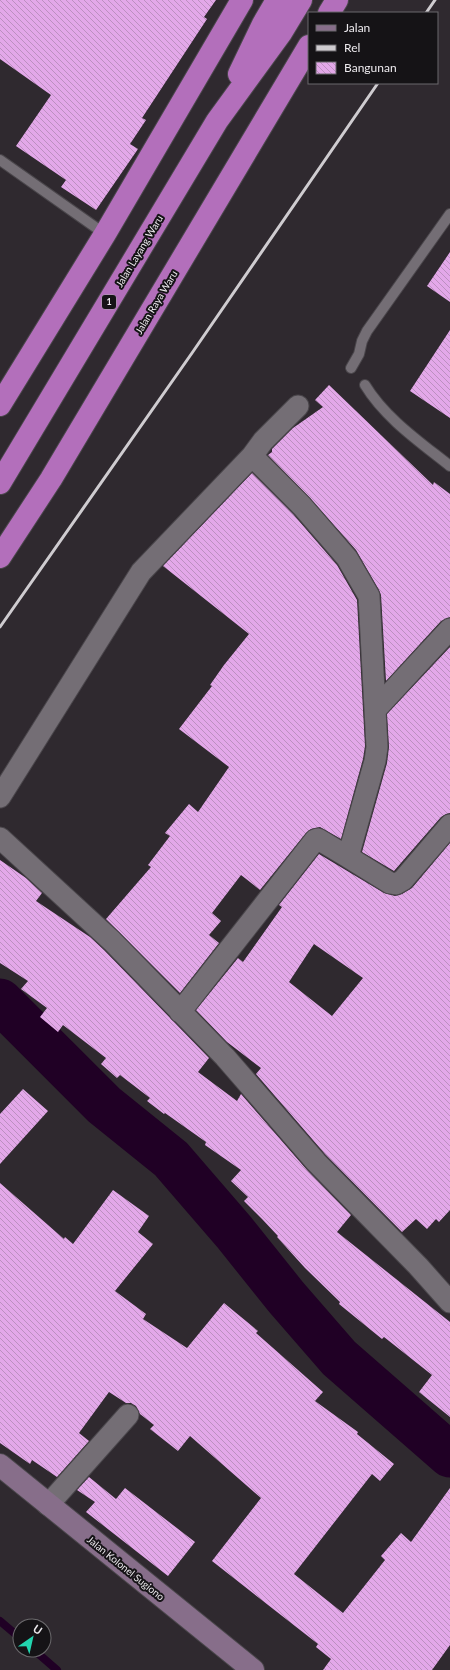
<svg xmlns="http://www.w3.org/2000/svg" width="450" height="1670" font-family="Lato,sans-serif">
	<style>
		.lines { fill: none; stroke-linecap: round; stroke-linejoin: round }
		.stream { stroke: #200025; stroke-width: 8 }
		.river { stroke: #200025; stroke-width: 45 }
		.building { fill: url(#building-back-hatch); fill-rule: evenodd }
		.lane-casing { stroke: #4a464b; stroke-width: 12 }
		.street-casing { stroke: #4a464b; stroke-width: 23 }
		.secondary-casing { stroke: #4a464b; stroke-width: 24 }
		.highway-casing { stroke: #4a464b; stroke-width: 24 }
		.lane { stroke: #746e75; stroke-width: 10 }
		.street { stroke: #746e75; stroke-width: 21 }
		.secondary { stroke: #876e8a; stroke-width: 22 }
		.highway { stroke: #b36fbb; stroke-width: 22 }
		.rail { stroke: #cfccd0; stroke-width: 3 }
		.labels { text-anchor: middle; stroke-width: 4; stroke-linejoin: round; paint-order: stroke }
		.shield { fill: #151316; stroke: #acaaad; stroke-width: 1 }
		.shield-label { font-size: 9px; font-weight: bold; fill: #edeaee }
		.street-label { font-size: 10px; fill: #edeaee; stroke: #151316 }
	</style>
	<defs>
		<pattern id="building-back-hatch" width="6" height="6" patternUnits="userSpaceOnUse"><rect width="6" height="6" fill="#e3a8e9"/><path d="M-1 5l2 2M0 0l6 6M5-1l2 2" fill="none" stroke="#bc90c0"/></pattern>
	</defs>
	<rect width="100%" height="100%" fill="#2f292f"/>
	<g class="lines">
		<path class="stream" d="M 0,1621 L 20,1638
			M 34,1650 L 57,1670"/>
		<path class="river" d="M 0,1001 L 104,1105 L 171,1159 L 234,1232 L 286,1297 L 339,1358 L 450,1455"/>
	</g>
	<path class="building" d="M 0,0 L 216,0 L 204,17 L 207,19 L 142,118 L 146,120 L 130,144 L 138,149 L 96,210 L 61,187 L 66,180 L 16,146 L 51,95 L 0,59 Z
		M 450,252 L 450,302 L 427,286 Z
		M 450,330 L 450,418 L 410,391 Z
		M 329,385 L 433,485 L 434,482 L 450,494 L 450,617 L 441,621 L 386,681 L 381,595 L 379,590 L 356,550 L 310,498 L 268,455 L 272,452 L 272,449 L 293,428 L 323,407 L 315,400 Z
		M 252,473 L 293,514 L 337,565 L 357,600 L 365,746 L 363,759 L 341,839 L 320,827 L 311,829 L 306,833 L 260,890 L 241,875 L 212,913 L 221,921 L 209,935 L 219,943 L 180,993 L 106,919 L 151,867 L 148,865 L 170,836 L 165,833 L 189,804 L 198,812 L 229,767 L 179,729 L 212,686 L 210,685 L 224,665 L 249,634 L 163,566 Z
		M 450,647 L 450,813 L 446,814 L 441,817 L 394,871 L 362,852 L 387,763 L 389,747 L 387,714 Z
		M 450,843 L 450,1210 L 439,1222 L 436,1219 L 427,1229 L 416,1219 L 402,1232 L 325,1154 L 256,1074 L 261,1068 L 227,1042 L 196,1010 L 238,958 L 243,962 L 282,907 L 279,905 L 319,854 L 384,893 L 395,896 L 402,894 L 412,888 ZM 314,944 L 363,978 L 332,1016 L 289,982 Z
		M 0,860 L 26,878 L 42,893 L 36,901 L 90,937 L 104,950 L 209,1058 L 198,1072 L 237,1101 L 241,1094 L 307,1170 L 351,1215 L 337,1232 L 450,1322 L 450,1417 L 419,1392 L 432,1375 L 384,1337 L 382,1339 L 339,1304 L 340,1302 L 305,1268 L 277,1237 L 278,1236 L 262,1219 L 244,1201 L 248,1197 L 231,1181 L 241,1170 L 205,1145 L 206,1142 L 165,1113 L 164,1114 L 147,1101 L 150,1098 L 120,1075 L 117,1078 L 101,1064 L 106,1058 L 63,1025 L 58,1032 L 40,1017 L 47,1008 L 21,989 L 28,981 L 0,963 Z
		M 23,1089 L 48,1111 L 0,1164 L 0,1114 Z
		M 0,1183 L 64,1239 L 65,1237 L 73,1244 L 113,1190 L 149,1216 L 138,1232 L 153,1244 L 115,1291 L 146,1314 L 143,1319 L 187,1348 L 224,1303 L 258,1331 L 256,1333 L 323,1392 L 315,1401 L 358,1432 L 357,1434 L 394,1464 L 380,1481 L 372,1474 L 294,1574 L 343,1613 L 385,1560 L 381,1556 L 401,1533 L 411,1542 L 450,1488 L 450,1645 L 432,1670 L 323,1670 L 331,1659 L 316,1647 L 318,1644 L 212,1561 L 261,1498 L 190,1436 L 178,1451 L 150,1429 L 154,1425 L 140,1414 L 136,1406 L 131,1403 L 126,1403 L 109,1392 L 79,1433 L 89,1441 L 57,1477 L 32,1460 L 30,1464 L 0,1443 Z
		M 89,1477 L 116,1499 L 125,1488 L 195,1542 L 168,1576 L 86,1512 L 95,1502 L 77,1490 Z"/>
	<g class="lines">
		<defs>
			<path id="lane" d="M 0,160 L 105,234
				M 351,368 L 359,354 L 362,341 L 367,331 L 450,214
				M 365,385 C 385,418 420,442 450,466"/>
			<path id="street" d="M 252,456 L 302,506 L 347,558 L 369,596 L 377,747 L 375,761 L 348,857 L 390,883 L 396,884 L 403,880 L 450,825
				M 375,710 L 450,629
				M 0,797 L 141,572 L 252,456 L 263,441 L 298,406
				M 0,838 L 112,941 L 225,1057 L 316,1162 L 418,1266 L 450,1302
				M 180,1012 L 315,840 L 318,839 L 348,857
				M 48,1505 L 128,1415"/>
			<path id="secondary" d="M 0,1465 L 253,1670"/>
			<path id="highway" d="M 329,13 L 337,0
				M 239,74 L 263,24 L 277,0
				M 0,405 L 105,234 L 242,0
				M 0,483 L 217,121 L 281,33 L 301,0
				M 0,557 L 51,479 L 309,46"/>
		</defs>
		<use href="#lane" class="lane-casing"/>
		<use href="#street" class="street-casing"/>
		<use href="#secondary" class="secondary-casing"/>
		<use href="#highway" class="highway-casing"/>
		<use href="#lane" class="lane"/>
		<use href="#street" class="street"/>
		<use href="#secondary" class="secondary"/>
		<use href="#highway" class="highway"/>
		<path class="rail" d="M 426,13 L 435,0
			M 0,627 L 192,353 L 378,83"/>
	</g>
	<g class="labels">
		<rect class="shield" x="102" y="295" width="14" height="14" rx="3"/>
		<g class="shield-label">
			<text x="109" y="305">1</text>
		</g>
		<g class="street-label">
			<text transform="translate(139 251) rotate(-59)" y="4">Jalan Layang Waru</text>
			<text transform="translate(156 302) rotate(-59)" y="4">Jalan Raya Waru</text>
			<text transform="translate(126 1568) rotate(39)" y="4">Jalan Kolonel Sugiono</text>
		</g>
	</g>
	<rect x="308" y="12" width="130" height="72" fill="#151316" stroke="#6b696c"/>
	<rect x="316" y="25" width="20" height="6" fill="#876e8a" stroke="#6b696c"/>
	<text x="344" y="32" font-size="12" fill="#edeaee">Jalan</text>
	<rect x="316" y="45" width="20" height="6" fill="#cfccd0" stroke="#6b696c"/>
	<text x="344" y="52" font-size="12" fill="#edeaee">Rel</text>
	<rect x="316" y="62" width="20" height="12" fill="url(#building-back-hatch)" stroke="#6b696c"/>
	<text x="344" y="72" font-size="12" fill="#edeaee">Bangunan</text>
	<g transform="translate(32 1638) rotate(34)"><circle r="19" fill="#151316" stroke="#6b696c"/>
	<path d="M0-3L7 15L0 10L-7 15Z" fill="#22d5af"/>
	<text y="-6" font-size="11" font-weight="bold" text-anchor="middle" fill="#edeaee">U</text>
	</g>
</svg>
